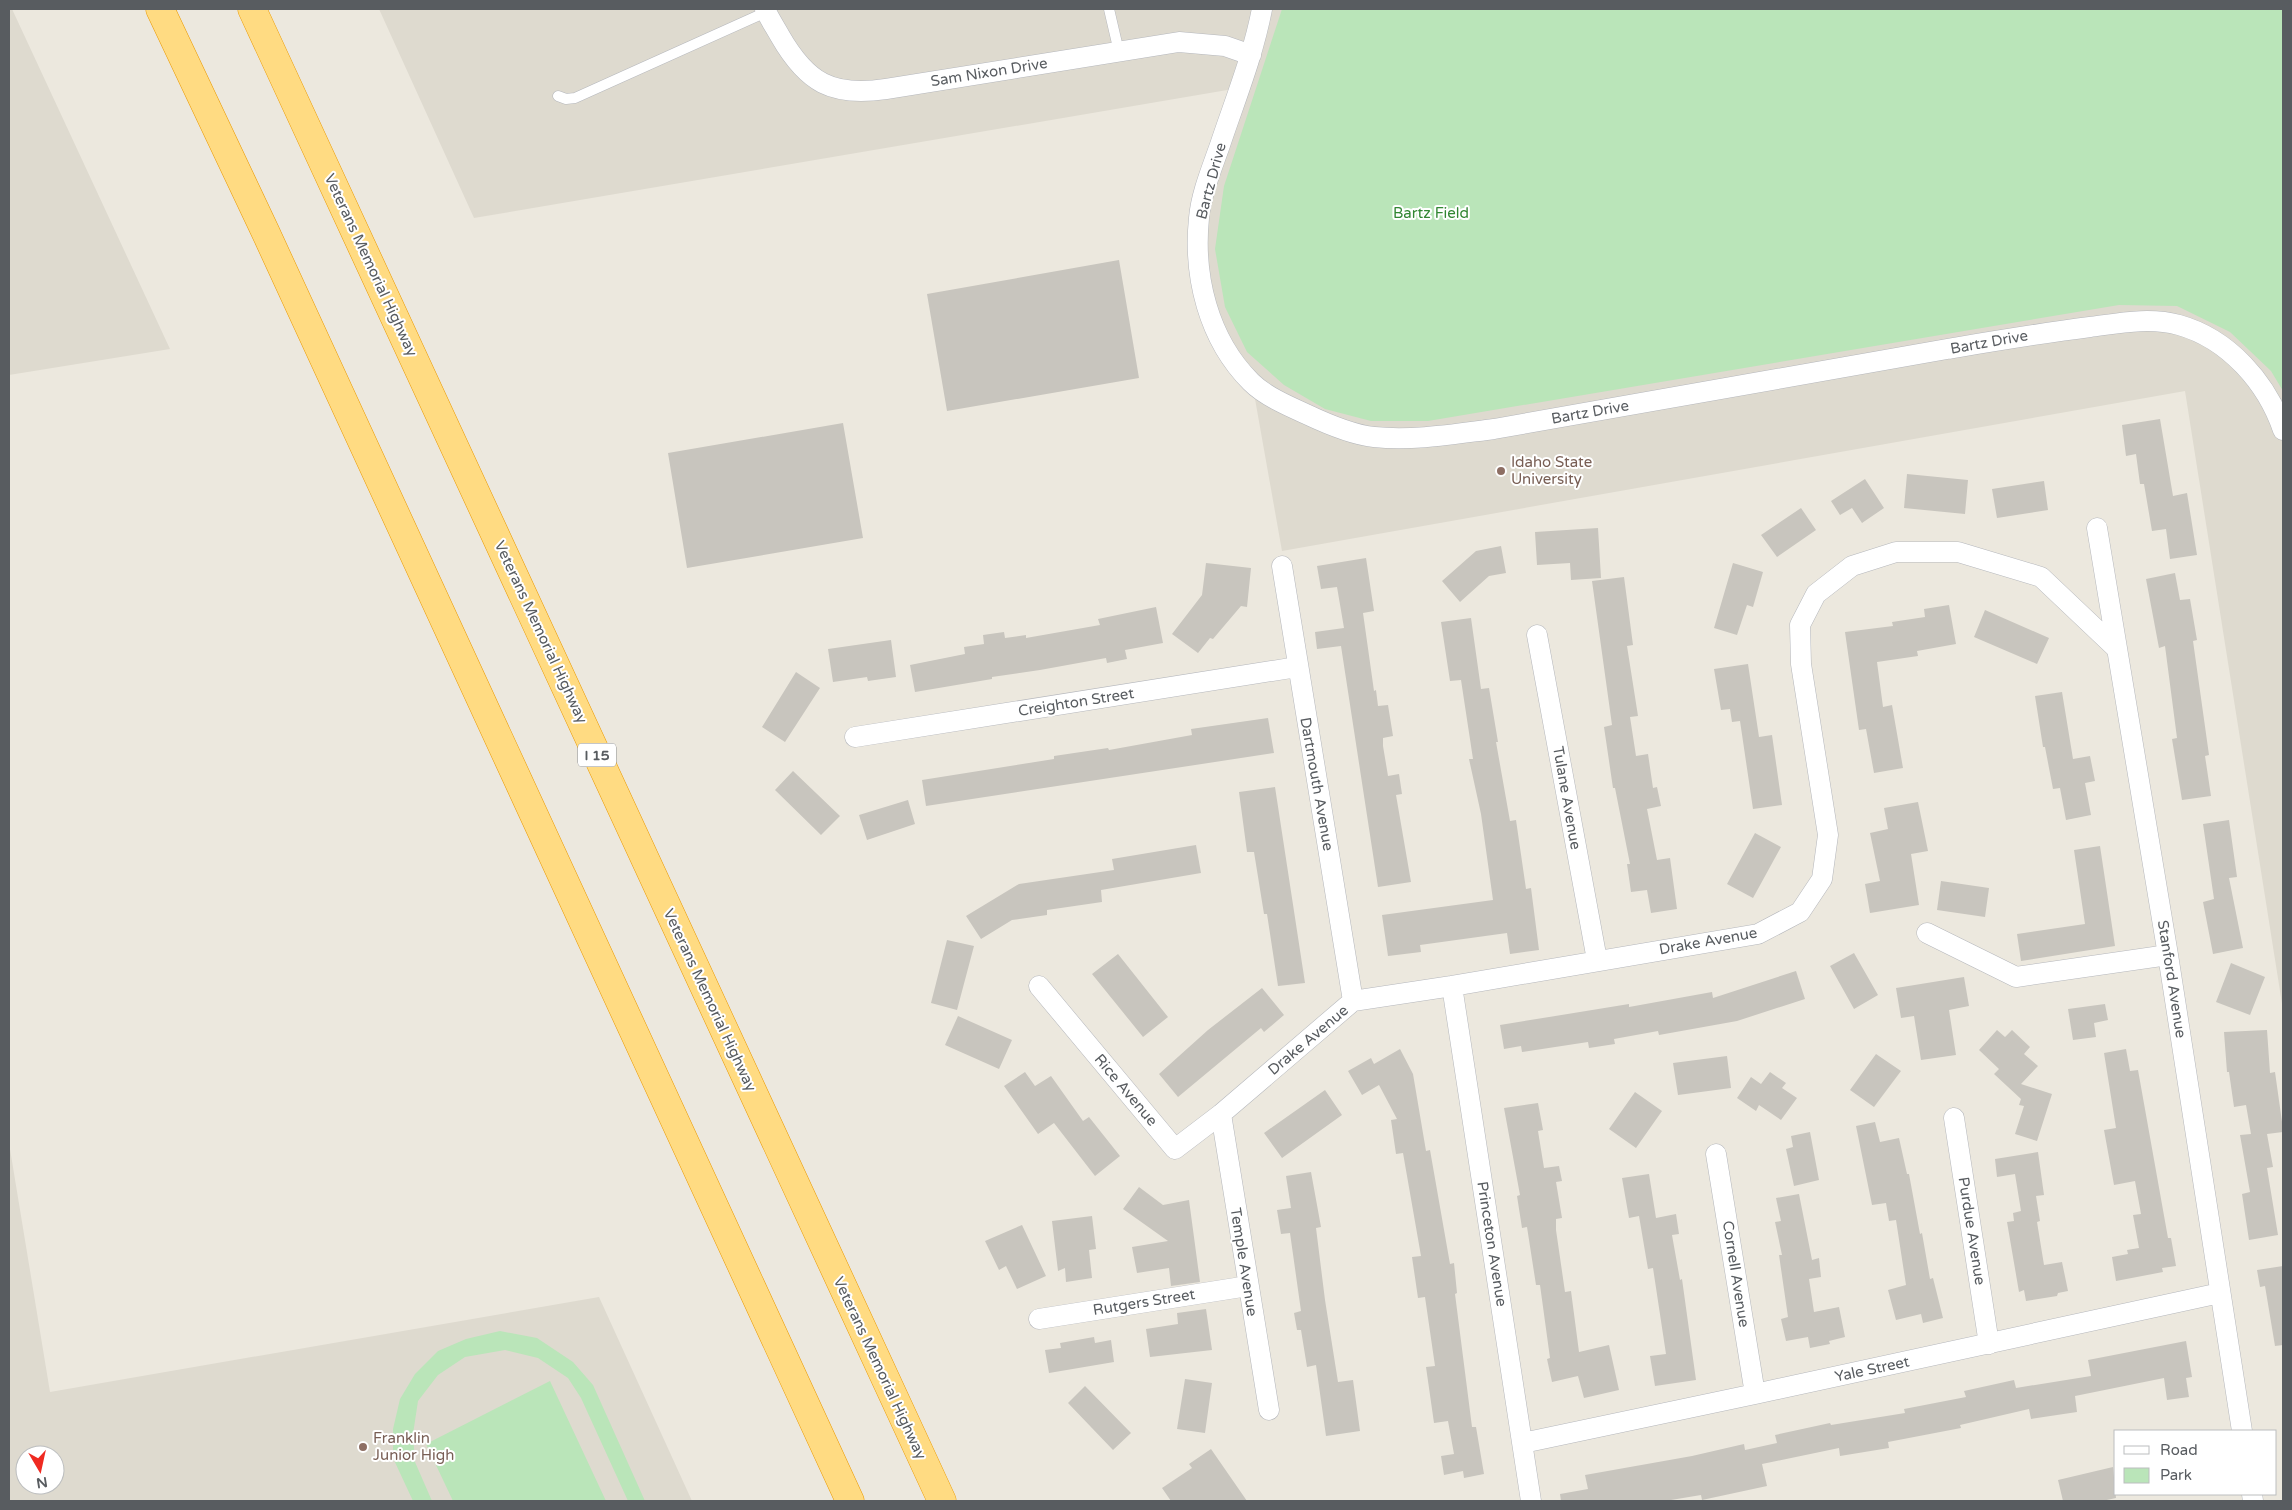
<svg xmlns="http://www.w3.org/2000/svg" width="2292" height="1510" font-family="'Varela Round',sans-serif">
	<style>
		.education { fill: #dedacf; fill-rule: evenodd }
		.green { fill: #bae5b9 }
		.building { fill: #c8c5be }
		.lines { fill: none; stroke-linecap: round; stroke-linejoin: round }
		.lane-casing { stroke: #b5b7bc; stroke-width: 11 }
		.street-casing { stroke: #b5b7bc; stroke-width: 21 }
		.highway-casing { stroke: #ea9900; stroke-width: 29 }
		.lane { stroke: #fff; stroke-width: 10 }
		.street { stroke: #fff; stroke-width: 20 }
		.highway { stroke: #ffdb82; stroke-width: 28 }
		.education-dot { fill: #8d6e63; stroke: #fff; stroke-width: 2 }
		.labels { text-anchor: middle; stroke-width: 4; stroke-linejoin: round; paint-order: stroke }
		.shield { fill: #fff; stroke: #8a8d90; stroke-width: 1 }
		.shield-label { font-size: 14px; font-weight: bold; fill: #585c60 }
		.street-label { font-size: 15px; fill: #585c60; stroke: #fff }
		.park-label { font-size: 15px; fill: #318632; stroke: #fff }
		.education-label { font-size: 15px; fill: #785e54; stroke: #fff; text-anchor: start }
	</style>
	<rect width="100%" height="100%" fill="#ece8de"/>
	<path class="education" d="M 9,9 L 12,9 L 170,349 L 9,375 Z
		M 379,9 L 2283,9 L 2283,1010 L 2185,391 L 1282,551 L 1252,382 L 1223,347 L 1199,217 L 1239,88 L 474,218 Z
		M 9,1143 L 50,1392 L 599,1297 L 692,1501 L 9,1501 ZM 25,1455 L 55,1455 L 55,1485 L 25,1485 Z"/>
	<path class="green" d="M 1282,9 L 2283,9 L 2283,391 L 2271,371 L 2230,332 L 2177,306 L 2119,305 L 1428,421 L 1371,421 L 1325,409 L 1284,385 L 1247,352 L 1225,307 L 1215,249 L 1224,186 Z
		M 500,1331 L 537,1338 L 573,1362 L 593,1385 L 645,1501 L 628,1501 L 581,1398 L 568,1378 L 538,1358 L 505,1350 L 465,1357 L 438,1375 L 418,1401 L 413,1434 L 415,1462 L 432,1501 L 413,1501 L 393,1458 L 393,1429 L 400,1399 L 415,1374 L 438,1351 L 466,1339 Z
		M 550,1381 L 606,1501 L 453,1501 L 426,1444 Z"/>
	<path class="building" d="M 1119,260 L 1139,378 L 947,411 L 927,294 Z
		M 2160,419 L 2173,496 L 2187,493 L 2197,555 L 2170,559 L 2166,529 L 2152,531 L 2144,484 L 2140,484 L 2136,454 L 2126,456 L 2122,425 Z
		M 843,423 L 863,538 L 687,568 L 668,453 Z
		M 1907,474 L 1968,480 L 1965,514 L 1904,508 Z
		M 1865,479 L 1884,508 L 1862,523 L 1852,508 L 1840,515 L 1831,501 Z
		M 2044,481 L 2048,510 L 1997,518 L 1992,489 Z
		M 1801,508 L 1816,530 L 1777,557 L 1761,535 Z
		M 1598,528 L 1601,578 L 1571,580 L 1570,563 L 1537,565 L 1535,532 Z
		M 1501,546 L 1506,573 L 1489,576 L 1460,602 L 1442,581 L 1476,551 Z
		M 1366,558 L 1374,611 L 1363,613 L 1374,691 L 1376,690 L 1378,706 L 1388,705 L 1393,736 L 1383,738 L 1383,746 L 1388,776 L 1399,774 L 1402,794 L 1396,795 L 1411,882 L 1378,887 L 1341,646 L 1317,649 L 1315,632 L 1344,628 L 1337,587 L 1321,589 L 1317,566 Z
		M 1206,563 L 1251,568 L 1247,607 L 1241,606 L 1213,639 L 1210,638 L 1198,653 L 1172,634 L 1202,595 Z
		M 1733,563 L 1763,572 L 1753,607 L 1747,605 L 1737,635 L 1714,628 Z
		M 2175,573 L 2180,600 L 2190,599 L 2197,640 L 2193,641 L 2209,755 L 2205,756 L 2211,796 L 2182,800 L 2172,739 L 2177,738 L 2165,646 L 2159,648 L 2146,579 Z
		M 1624,577 L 1633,645 L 1627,646 L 1638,716 L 1630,717 L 1636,756 L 1648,754 L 1653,788 L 1657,787 L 1661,806 L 1647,809 L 1657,860 L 1670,858 L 1677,909 L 1651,913 L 1647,890 L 1631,892 L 1627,864 L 1630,864 L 1615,788 L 1613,788 L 1604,727 L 1612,725 L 1592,581 Z
		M 1949,605 L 1956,644 L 1917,651 L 1918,656 L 1877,662 L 1883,707 L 1892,705 L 1903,768 L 1874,773 L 1866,729 L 1859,730 L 1845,632 L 1893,626 L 1892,622 L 1925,617 L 1924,609 Z
		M 1156,607 L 1163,643 L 1125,650 L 1127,659 L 1107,663 L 1106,658 L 1040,670 L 992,677 L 992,679 L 915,692 L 910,665 L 965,654 L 964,647 L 984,644 L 983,635 L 1004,632 L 1005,638 L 1026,635 L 1026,638 L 1100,625 L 1098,619 Z
		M 1985,610 L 2049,638 L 2037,664 L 1974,637 Z
		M 1471,618 L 1481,689 L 1489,688 L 1498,742 L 1496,742 L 1510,821 L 1516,820 L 1526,889 L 1531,888 L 1539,950 L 1510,954 L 1507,933 L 1420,945 L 1421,952 L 1388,956 L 1382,915 L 1493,900 L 1481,814 L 1469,759 L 1473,759 L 1461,680 L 1450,681 L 1441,622 Z
		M 891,640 L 896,677 L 868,681 L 867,677 L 833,682 L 828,649 Z
		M 1748,664 L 1759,737 L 1772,735 L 1782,805 L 1753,809 L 1740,721 L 1732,722 L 1730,709 L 1721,710 L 1714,669 Z
		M 796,672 L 820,688 L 785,742 L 762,727 Z
		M 2062,692 L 2073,759 L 2090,756 L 2095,781 L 2085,783 L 2091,815 L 2066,820 L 2060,788 L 2053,789 L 2045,747 L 2043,747 L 2035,696 Z
		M 1268,718 L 1274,753 L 926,806 L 922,780 L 1054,759 L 1054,756 L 1108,748 L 1109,750 L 1192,735 L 1191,729 Z
		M 793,771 L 840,816 L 821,835 L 775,790 Z
		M 1275,787 L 1305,983 L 1278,986 L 1267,914 L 1264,914 L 1254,852 L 1247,852 L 1239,792 Z
		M 908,800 L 915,824 L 867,840 L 859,815 Z
		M 1918,802 L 1928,851 L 1911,854 L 1919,905 L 1870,913 L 1865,884 L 1880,881 L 1870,833 L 1888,829 L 1884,808 Z
		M 2229,820 L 2237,877 L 2229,878 L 2243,948 L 2213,954 L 2203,902 L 2214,899 L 2203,824 Z
		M 1755,833 L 1781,847 L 1753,898 L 1727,884 Z
		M 1196,845 L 1201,873 L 1101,890 L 1102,902 L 1047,910 L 1047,915 L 1012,920 L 981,939 L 966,916 L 1019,884 L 1114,870 L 1112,859 Z
		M 2100,846 L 2115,946 L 2021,961 L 2017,934 L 2085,924 L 2074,850 Z
		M 1941,881 L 1989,888 L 1985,917 L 1937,910 Z
		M 947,940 L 974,946 L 957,1010 L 931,1003 Z
		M 1854,953 L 1878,995 L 1854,1009 L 1830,966 Z
		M 1118,954 L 1168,1017 L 1143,1037 L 1092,974 Z
		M 2231,963 L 2265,977 L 2250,1015 L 2216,1002 Z
		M 1796,971 L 1805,999 L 1737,1021 L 1659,1035 L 1658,1031 L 1614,1039 L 1615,1044 L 1589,1048 L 1588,1042 L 1522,1052 L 1521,1046 L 1504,1049 L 1500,1025 L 1629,1004 L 1629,1007 L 1712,992 L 1713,998 Z
		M 1964,977 L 1969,1006 L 1949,1010 L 1956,1055 L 1921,1060 L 1914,1016 L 1901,1018 L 1896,988 Z
		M 1262,988 L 1284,1015 L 1264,1032 L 1261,1028 L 1178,1097 L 1159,1074 L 1208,1030 Z
		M 2105,1004 L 2108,1020 L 2094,1023 L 2096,1037 L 2073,1040 L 2068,1009 Z
		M 958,1016 L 1012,1040 L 999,1069 L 945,1045 Z
		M 1997,1030 L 2005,1037 L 2012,1030 L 2030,1047 L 2024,1054 L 2038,1066 L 2021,1084 L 2052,1094 L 2037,1141 L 2015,1134 L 2024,1106 L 2019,1105 L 2021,1099 L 1994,1074 L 1999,1069 L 1979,1050 Z
		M 2267,1030 L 2270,1073 L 2275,1072 L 2283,1129 L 2283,1132 L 2267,1134 L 2273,1167 L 2267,1168 L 2278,1235 L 2249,1240 L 2242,1194 L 2250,1192 L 2240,1135 L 2251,1134 L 2246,1105 L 2234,1107 L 2229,1072 L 2227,1072 L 2224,1032 Z
		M 1400,1049 L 1413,1074 L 1426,1151 L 1430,1150 L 1450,1264 L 1454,1263 L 1457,1293 L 1455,1294 L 1472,1427 L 1476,1427 L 1484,1474 L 1464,1478 L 1463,1471 L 1444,1475 L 1441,1456 L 1454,1454 L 1448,1421 L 1434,1423 L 1426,1367 L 1435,1366 L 1425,1297 L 1418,1298 L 1412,1257 L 1421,1256 L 1403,1153 L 1396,1154 L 1391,1120 L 1397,1119 L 1379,1085 L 1362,1095 L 1348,1071 L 1371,1058 L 1374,1064 Z
		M 2126,1049 L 2130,1071 L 2138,1070 L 2168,1238 L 2171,1238 L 2176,1266 L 2162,1268 L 2163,1272 L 2116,1281 L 2112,1257 L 2128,1254 L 2127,1250 L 2139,1248 L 2133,1215 L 2141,1214 L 2135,1181 L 2114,1185 L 2104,1130 L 2116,1128 L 2104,1053 Z
		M 1876,1054 L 1901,1071 L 1874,1107 L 1850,1090 Z
		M 1727,1056 L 1731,1088 L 1678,1095 L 1673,1063 Z
		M 1025,1072 L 1035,1086 L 1051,1076 L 1083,1121 L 1089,1117 L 1120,1156 L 1095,1176 L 1054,1123 L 1038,1134 L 1004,1086 Z
		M 1770,1072 L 1786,1083 L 1782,1088 L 1797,1098 L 1781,1120 L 1759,1105 L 1756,1111 L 1737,1098 L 1751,1077 L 1761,1084 Z
		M 1325,1090 L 1342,1115 L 1282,1158 L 1264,1133 Z
		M 1635,1092 L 1662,1111 L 1636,1148 L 1609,1129 Z
		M 1538,1103 L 1543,1130 L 1538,1131 L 1544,1168 L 1559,1166 L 1562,1181 L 1556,1182 L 1562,1218 L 1556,1219 L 1556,1230 L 1565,1292 L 1571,1291 L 1579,1352 L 1609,1345 L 1619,1390 L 1584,1398 L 1578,1376 L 1552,1382 L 1547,1359 L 1550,1358 L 1540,1285 L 1536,1285 L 1527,1227 L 1522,1228 L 1517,1196 L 1520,1195 L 1504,1108 Z
		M 1875,1122 L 1880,1142 L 1899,1138 L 1907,1174 L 1909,1174 L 1920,1234 L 1922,1233 L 1930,1279 L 1933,1278 L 1943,1318 L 1923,1323 L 1921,1314 L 1896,1320 L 1888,1290 L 1906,1285 L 1896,1220 L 1889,1221 L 1886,1203 L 1872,1205 L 1856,1126 Z
		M 1810,1132 L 1819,1180 L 1794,1186 L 1786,1149 L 1793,1147 L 1791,1136 Z
		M 2038,1152 L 2044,1195 L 2036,1196 L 2040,1221 L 2037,1222 L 2044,1265 L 2062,1262 L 2068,1291 L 2058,1293 L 2057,1296 L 2026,1301 L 2024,1290 L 2019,1292 L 2007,1222 L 2014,1221 L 2013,1213 L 2021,1211 L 2015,1174 L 1997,1177 L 1995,1159 Z
		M 1311,1172 L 1321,1227 L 1316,1228 L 1325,1300 L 1338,1382 L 1353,1380 L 1360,1431 L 1326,1436 L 1316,1365 L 1307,1367 L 1301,1330 L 1297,1330 L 1294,1313 L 1301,1311 L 1290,1233 L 1281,1234 L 1277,1210 L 1291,1208 L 1286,1176 Z
		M 1649,1174 L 1656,1218 L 1676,1214 L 1679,1234 L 1672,1235 L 1680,1280 L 1682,1279 L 1696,1380 L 1655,1386 L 1650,1356 L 1666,1354 L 1653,1268 L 1648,1269 L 1639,1216 L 1629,1218 L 1622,1178 Z
		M 1139,1187 L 1163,1205 L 1189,1200 L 1200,1282 L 1171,1286 L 1169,1268 L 1137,1273 L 1132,1247 L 1168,1241 L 1123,1209 Z
		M 1799,1194 L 1812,1260 L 1819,1258 L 1821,1277 L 1809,1279 L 1814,1312 L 1839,1307 L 1845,1337 L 1829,1341 L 1830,1344 L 1810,1348 L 1808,1337 L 1786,1341 L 1781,1319 L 1788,1317 L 1779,1255 L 1782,1255 L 1775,1222 L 1781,1221 L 1776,1198 Z
		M 1092,1216 L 1096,1249 L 1089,1250 L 1092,1278 L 1066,1282 L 1065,1268 L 1058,1271 L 1052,1221 Z
		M 1022,1225 L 1046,1276 L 1017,1289 L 1006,1266 L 999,1270 L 985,1241 Z
		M 2283,1266 L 2283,1345 L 2275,1346 L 2265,1286 L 2260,1287 L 2257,1270 Z
		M 1206,1309 L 1212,1350 L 1150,1357 L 1146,1329 L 1178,1324 L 1177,1313 Z
		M 1094,1337 L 1095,1343 L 1111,1340 L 1114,1362 L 1049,1373 L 1045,1350 L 1061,1348 L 1060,1343 Z
		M 2186,1341 L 2192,1377 L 2186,1378 L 2189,1397 L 2167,1400 L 2164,1378 L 2075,1396 L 2077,1412 L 2031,1419 L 2029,1409 L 1960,1425 L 1961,1428 L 1888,1442 L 1889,1448 L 1840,1456 L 1839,1448 L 1762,1464 L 1767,1486 L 1702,1500 L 1701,1495 L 1665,1501 L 1561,1501 L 1560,1494 L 1588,1489 L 1585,1475 L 1692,1456 L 1744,1444 L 1745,1450 L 1777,1443 L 1775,1435 L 1830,1423 L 1831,1425 L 1905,1413 L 1904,1409 L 1966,1397 L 1964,1391 L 2014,1380 L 2016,1388 L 2091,1376 L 2088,1360 Z
		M 1185,1379 L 1212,1383 L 1205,1433 L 1177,1429 Z
		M 1085,1386 L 1131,1433 L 1113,1450 L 1068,1403 Z
		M 1211,1449 L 1247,1501 L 1171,1501 L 1162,1488 L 1192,1468 L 1189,1464 Z
		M 2113,1467 L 2116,1498 L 2102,1501 L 2063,1501 L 2058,1480 Z"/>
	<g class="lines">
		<defs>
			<path id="lane" d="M 1109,9 L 1119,52
				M 558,96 L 566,99 L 575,98 L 766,12"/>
			<path id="street" d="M 765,9 C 769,18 775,27 780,36 C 807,83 832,97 886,89 L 1179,42 L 1225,46 L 1251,55
				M 1262,9 C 1253,56 1235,100 1220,145 C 1212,168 1201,194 1199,218 C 1193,276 1208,339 1251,382 C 1265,396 1288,406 1306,414 C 1325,423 1353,435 1374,437 C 1414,441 1454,434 1494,429 C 1645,403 1796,376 1947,349 C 1995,341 2042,333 2090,327 C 2120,323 2150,317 2179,325 C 2229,339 2267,383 2283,430
				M 2097,528 L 2168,955 L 2242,1431
				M 1282,566 L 1353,1001
				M 1537,635 L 1597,960
				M 855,737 L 1297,667
				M 1927,933 L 2016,977 L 2168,955
				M 1039,986 L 1175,1149 L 1221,1114 L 1353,1001 L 1452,986 L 1758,934 L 1800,912 L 1822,879 L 1828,835 L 1801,664 L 1800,625 L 1816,594 L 1852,566 L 1896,552 L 1958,552 L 2041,577 L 2117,649
				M 1452,986 L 1531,1501
				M 1221,1114 L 1269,1410
				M 1954,1118 L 1989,1344
				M 1716,1154 L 1755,1394
				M 1039,1319 L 1248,1286
				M 1523,1443 L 1755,1394 L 2220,1293
				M 2252,1494 L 2253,1501"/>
			<path id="highway" d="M 160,9 L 265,231 L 850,1501
				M 252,9 L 942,1501"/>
		</defs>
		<use href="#lane" class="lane-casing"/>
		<use href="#street" class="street-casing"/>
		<use href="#highway" class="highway-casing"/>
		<use href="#lane" class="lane"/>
		<use href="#street" class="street"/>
		<use href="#highway" class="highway"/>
	</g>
	<g class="education-dot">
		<circle cx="1501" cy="471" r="5"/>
		<circle cx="363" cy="1447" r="5"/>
	</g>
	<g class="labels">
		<rect class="shield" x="578" y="743.5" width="38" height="23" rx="4"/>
		<g class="shield-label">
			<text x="597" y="760">I 15</text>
		</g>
		<g class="street-label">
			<text transform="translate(989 72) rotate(-9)" y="5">Sam Nixon Drive</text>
			<text transform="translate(1211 181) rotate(-75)" y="5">Bartz Drive</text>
			<text transform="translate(371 265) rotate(65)" y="5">Veterans Memorial Highway</text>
			<text transform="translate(1989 342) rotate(-10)" y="5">Bartz Drive</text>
			<text transform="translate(1590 412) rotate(-10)" y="5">Bartz Drive</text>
			<text transform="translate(541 632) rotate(65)" y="5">Veterans Memorial Highway</text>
			<text transform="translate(1076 702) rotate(-9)" y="5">Creighton Street</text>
			<text transform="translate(1317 784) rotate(80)" y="5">Dartmouth Avenue</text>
			<text transform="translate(1567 798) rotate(80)" y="5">Tulane Avenue</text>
			<text transform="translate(1708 941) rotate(-10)" y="5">Drake Avenue</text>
			<text transform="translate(2172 979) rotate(81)" y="5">Stanford Avenue</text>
			<text transform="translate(710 1000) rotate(65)" y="5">Veterans Memorial Highway</text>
			<text transform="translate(1308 1040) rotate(-40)" y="5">Drake Avenue</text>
			<text transform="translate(1126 1090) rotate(50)" y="5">Rice Avenue</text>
			<text transform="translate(1972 1231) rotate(81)" y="5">Purdue Avenue</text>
			<text transform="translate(1492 1244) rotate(81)" y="5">Princeton Avenue</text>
			<text transform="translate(1244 1262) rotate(81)" y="5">Temple Avenue</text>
			<text transform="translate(1736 1274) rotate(81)" y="5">Cornell Avenue</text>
			<text transform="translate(1144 1302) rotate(-9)" y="5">Rutgers Street</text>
			<text transform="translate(880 1368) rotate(65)" y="5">Veterans Memorial Highway</text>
			<text transform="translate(1872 1369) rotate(-12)" y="5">Yale Street</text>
		</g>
		<g class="park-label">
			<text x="1431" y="218">Bartz Field</text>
		</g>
		<g class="education-label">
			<text x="1511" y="467">Idaho State<tspan x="1511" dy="17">University</tspan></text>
			<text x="373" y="1443">Franklin<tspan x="373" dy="17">Junior High</tspan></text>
		</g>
	</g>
	<rect width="2292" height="1510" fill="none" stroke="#585c60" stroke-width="20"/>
	<rect x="2114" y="1430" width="162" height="65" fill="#ffffff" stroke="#bcbebf"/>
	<rect x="2124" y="1446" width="25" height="8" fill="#ffffff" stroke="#bcbebf"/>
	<text x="2160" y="1455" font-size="15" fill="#585c60">Road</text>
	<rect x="2124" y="1468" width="25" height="15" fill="#bae5b9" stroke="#bcbebf"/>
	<text x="2160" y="1480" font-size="15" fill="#585c60">Park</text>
	<g transform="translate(40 1470) rotate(171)"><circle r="24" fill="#ffffff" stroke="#bcbebf"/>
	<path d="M0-4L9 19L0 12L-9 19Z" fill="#ef2a21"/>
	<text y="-8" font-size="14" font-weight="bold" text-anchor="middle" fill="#585c60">N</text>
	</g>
</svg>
